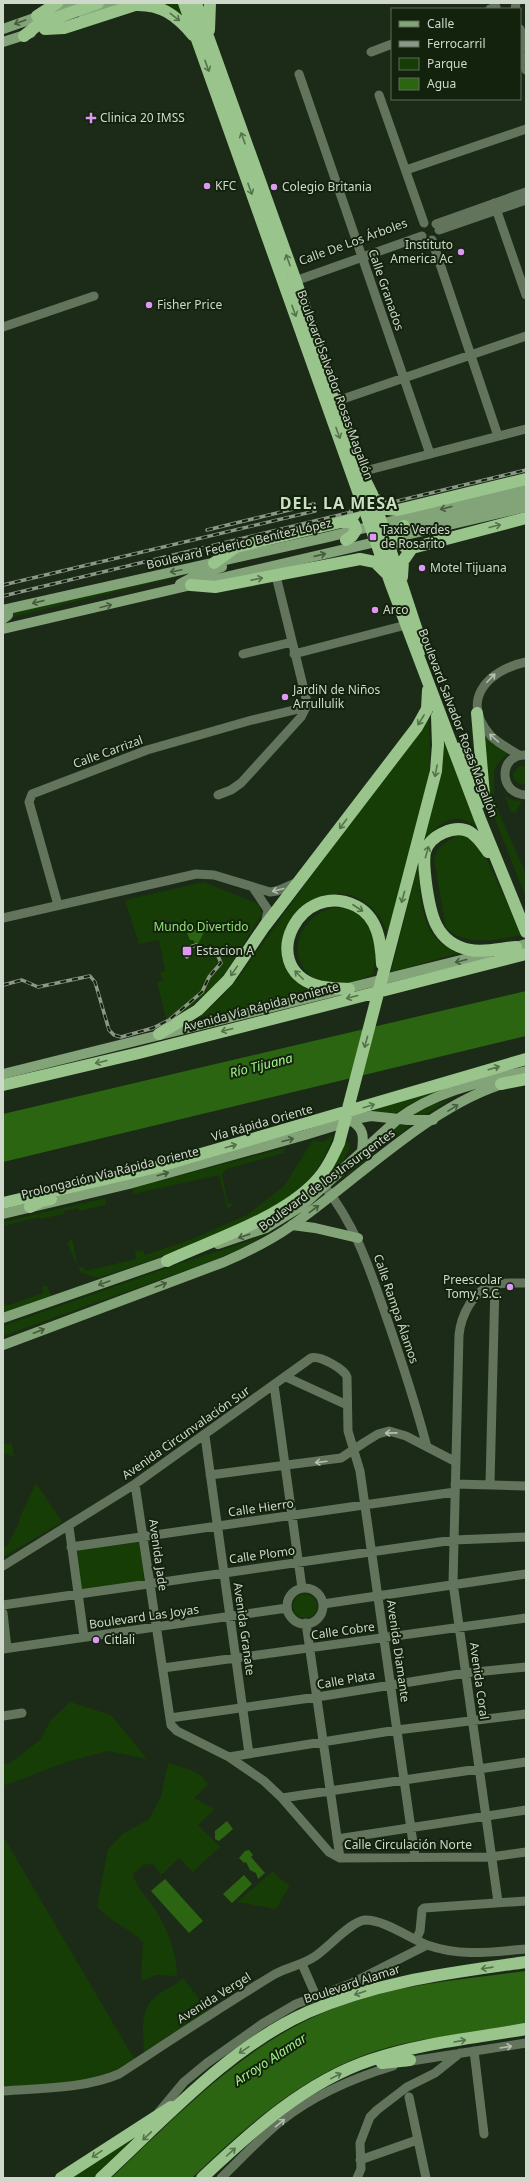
<svg xmlns="http://www.w3.org/2000/svg" width="529" height="2181" font-family="'Noto Sans',sans-serif">
	<style>
		.green { fill: #163d05 }
		.water { fill: #2c6511 }
		.lines { fill: none; stroke-linecap: round; stroke-linejoin: round }
		.minor { stroke: #62745c; stroke-width: 9 }
		.major { stroke: #83a479; stroke-width: 10 }
		.highway { stroke: #99c48c; stroke-width: 12 }
		.rail-casing { stroke: #8b9787; stroke-width: 3.5 }
		.rail { stroke: #13220d; stroke-width: 2; stroke-dasharray: 6; stroke-linecap: butt }
		.oneway { stroke: #56734c }
		.oneway2 { stroke: #455c3e }
		.oneway3 { stroke: #b3bfaf }
		.poi-dot { fill: #de98f3; stroke: #13220d; stroke-width: 1.5 }
		.labels { text-anchor: middle; stroke-width: 4; stroke-linejoin: round; paint-order: stroke }
		.poi-label { font-size: 12px; fill: #ced8cb; stroke: #13220d; text-anchor: start }
		.street-label { font-size: 12px; fill: #ced8cb; stroke: #13220d }
		.park-label { font-size: 12px; fill: #93e178; stroke: #13220d }
		.water-label { font-size: 13px; font-style: italic; fill: #a4f389; stroke: #13220d }
		.district-label { font-size: 16px; font-weight: bold; letter-spacing: 1px; fill: #cbdfc4; stroke: #13220d }
	</style>
	<rect width="100%" height="100%" fill="#1c2b17"/>
	<path class="green" d="M 154,3 L 179,3 L 188,24 Z
		M 193,572 L 171,578 L 8,618 L 15,611 Z
		M 429,713 L 430,778 L 388,933 C 381,917 371,903 354,896 C 351,894 346,895 342,894 C 308,891 282,919 284,952 C 284,969 294,982 309,990 L 266,1004 L 198,1017 L 219,1000 L 240,975 Z
		M 484,733 L 491,741 L 507,753 L 494,769 L 494,796 L 496,806 L 526,874 L 526,898 L 492,811 Z
		M 443,737 L 478,827 C 454,811 443,821 424,839 L 443,766 Z
		M 519,766 L 526,766 L 525,784 C 518,785 513,781 513,774 Z
		M 505,796 L 512,800 L 522,801 L 515,813 L 511,812 Z
		M 455,836 L 466,836 L 480,845 L 522,935 C 495,940 468,947 446,928 L 434,859 L 438,849 Z
		M 419,861 C 419,886 419,926 441,943 C 446,947 453,950 458,953 L 391,972 Z
		M 204,882 L 256,903 L 260,907 L 262,914 L 220,982 L 186,1011 L 167,1022 L 157,982 L 163,980 L 160,972 L 165,971 L 159,940 L 139,944 L 125,900 Z
		M 331,908 L 344,908 L 357,912 L 367,921 L 377,945 L 373,974 C 365,977 343,988 335,986 C 286,978 286,924 331,908 Z
		M 473,1079 L 411,1104 L 394,1114 L 366,1114 L 396,1102 Z
		M 451,1099 L 423,1116 L 408,1116 L 432,1105 Z
		M 398,1125 L 409,1126 L 342,1179 Z
		M 333,1135 C 328,1152 320,1167 308,1180 C 264,1227 158,1257 98,1278 L 81,1273 L 67,1243 L 72,1239 L 78,1267 L 83,1267 L 85,1271 L 136,1259 L 135,1251 L 143,1250 L 145,1255 L 187,1241 L 247,1215 L 284,1186 L 313,1140 L 323,1142 Z
		M 343,1138 L 350,1145 C 349,1163 313,1190 299,1201 Z
		M 285,1148 L 284,1153 L 226,1169 L 222,1175 L 228,1204 L 232,1203 L 232,1205 L 228,1210 L 219,1175 L 133,1194 L 133,1189 L 136,1187 Z
		M 105,1198 L 106,1205 L 79,1211 L 78,1208 L 64,1211 L 64,1214 L 40,1219 L 39,1217 L 3,1226 L 3,1222 Z
		M 270,1232 L 242,1248 L 212,1261 L 3,1336 L 3,1326 L 184,1262 L 247,1242 Z
		M 47,1285 L 51,1296 L 3,1313 L 3,1301 L 6,1306 L 43,1293 L 42,1287 Z
		M 12,1443 L 14,1457 L 3,1453 L 3,1444 Z
		M 36,1483 L 62,1522 L 3,1557 L 3,1547 L 7,1546 L 20,1521 L 19,1519 Z
		M 140,1542 L 144,1581 L 80,1590 L 74,1551 Z
		M293 1606a12 12 0 1 1 24 0a12 12 0 1 1-24 0Z
		M 70,1702 L 111,1715 L 147,1759 L 108,1751 L 67,1762 L 3,1786 L 3,1764 L 10,1763 L 40,1740 L 51,1720 Z
		M 168,1763 C 182,1768 202,1770 208,1785 L 194,1798 L 215,1809 L 198,1825 L 220,1847 L 193,1872 L 179,1858 L 161,1875 L 153,1864 L 143,1865 L 133,1874 C 136,1888 147,1896 154,1908 C 167,1928 177,1953 177,1976 L 156,1975 L 141,1981 L 143,1942 C 129,1928 111,1922 97,1907 L 108,1849 L 124,1833 L 149,1819 L 161,1797 Z
		M 3,1836 L 136,2062 L 116,2075 L 3,2093 Z
		M 273,1871 L 280,1879 L 290,1885 L 276,1909 L 237,1902 Z
		M 183,1978 L 208,2010 L 144,2052 C 143,2031 139,2007 159,1994 C 167,1988 176,1985 183,1978 Z
		M 157,2121 L 94,2178 L 69,2178 Z"/>
	<path class="water" d="M 198,928 L 202,928 L 203,934 L 197,946 L 193,940 L 190,940 L 187,933 Z
		M 526,991 L 526,1036 L 3,1162 L 3,1114 Z
		M 227,1821 L 233,1829 L 219,1841 L 215,1839 L 215,1831 Z
		M 249,1850 L 253,1855 L 251,1857 L 265,1873 L 258,1879 L 256,1873 L 250,1870 L 246,1862 L 244,1863 L 239,1858 L 245,1851 Z
		M 244,1875 L 252,1884 L 232,1903 L 223,1894 Z
		M 165,1879 L 203,1921 L 189,1933 L 151,1891 Z
		M 526,1971 L 526,2025 C 485,2031 443,2035 402,2044 C 316,2063 254,2119 192,2178 L 111,2178 C 176,2117 241,2047 325,2012 C 389,1985 458,1980 526,1971 Z"/>
	<g class="lines">
		<path class="minor" d="M 490,9 L 496,7
			M 515,9 L 516,3
			M 520,29 L 526,47
			M 371,52 L 392,44
			M 520,52 L 526,70
			M 299,74 L 430,454
			M 379,95 L 424,223
			M 406,170 L 526,129
			M 494,203 L 526,295
			M 436,224 L 526,192
			M 439,230 L 526,200
			M 432,240 L 498,436
			M 295,281 L 422,236
			M 3,327 L 94,296
			M 337,401 L 526,336
			M 361,472 L 526,429
			M 243,654 L 292,642
			M 294,654 L 406,625
			M 519,755 C 510,749 499,744 491,736 C 459,700 488,670 526,662
			M 526,755 C 498,754 498,794 526,795
			M 218,795 L 231,790 L 241,783 L 301,717 L 306,707 L 306,698 L 276,576
			M 254,889 L 268,910 L 265,925
			M 58,905 L 29,802 L 32,794 L 147,750 L 252,720 L 306,707
			M 3,918 L 196,874 L 214,875 L 270,892 L 277,891 L 298,882
			M 325,1187 C 356,1226 370,1270 386,1316 C 401,1359 415,1402 427,1447
			M 286,1377 L 347,1405
			M 274,1385 L 302,1588
			M 205,1436 L 249,1754
			M 210,1475 L 341,1458 L 365,1442 L 378,1434 L 389,1431 L 406,1436 L 456,1462
			M 135,1484 L 171,1725 L 177,1731 L 229,1757 L 264,1781 L 282,1798 L 329,1852 L 340,1858 L 491,1857 L 526,1852
			M 455,1484 L 526,1486
			M 490,1484 L 495,1284
			M 69,1527 L 84,1637
			M 71,1547 L 455,1492
			M 3,1566 L 135,1484 L 311,1358 C 319,1355 345,1369 347,1377 L 348,1431 L 360,1471 L 415,1857
			M287 1606a18 18 0 1 1 36 0a18 18 0 1 1-36 0Z
			M 323,1604 L 526,1574
			M 3,1605 L 454,1540 L 526,1537
			M 3,1613 L 7,1648
			M 306,1623 L 340,1858
			M 3,1649 L 287,1608
			M 163,1668 L 526,1618
			M 3,1716 L 22,1713
			M 170,1718 L 317,1697 L 466,1673 L 526,1667
			M 229,1757 L 397,1730 L 526,1714
			M 282,1798 L 526,1762
			M 337,1839 L 526,1810
			M 498,1902 L 453,1583 L 459,1335 C 461,1316 473,1289 495,1285 C 504,1282 516,1283 526,1283
			M 416,1940 L 420,1931 L 422,1910 L 424,1908 L 526,1901
			M 302,1964 L 316,1996
			M 474,2051 L 484,2134
			M 405,2062 L 526,2043
			M 3,2091 C 41,2088 83,2089 119,2074 C 171,2040 222,2006 275,1974 C 288,1967 302,1965 314,1957 C 327,1949 351,1921 365,1920 C 385,1920 409,1938 427,1945 C 462,1957 490,1952 526,1949
			M 409,2097 L 426,2178
			M 159,2112 L 184,2082 L 207,2063 L 262,2024 L 296,2004 L 350,1984 L 427,1945
			M 360,2160 L 417,2140
			M 221,2178 C 241,2159 260,2138 281,2121 C 314,2095 353,2078 393,2066
			M 357,2178 L 361,2169 L 360,2143 L 370,2117 L 377,2110 L 407,2087 L 435,2073 L 460,2053"/>
		<path class="major" d="M 84,16 L 120,3
			M 3,29 L 77,3
			M 3,42 L 31,33
			M 380,532 L 526,497
			M 180,584 L 195,576 L 222,567
			M 3,610 L 328,537 L 526,488
			M 3,619 L 8,615 L 8,609
			M 3,629 L 526,507
			M 509,949 L 526,944
			M 3,1074 L 489,953
			M 350,1120 C 364,1128 364,1136 362,1151
			M 3,1214 L 129,1184 L 305,1135 L 360,1118 L 371,1116 L 408,1120 L 433,1120
			M 292,1225 L 315,1228 L 358,1238
			M 218,1244 L 266,1228 L 302,1206 L 398,1119 C 436,1091 481,1082 526,1071
			M 3,1318 L 175,1258
			M 3,1345 L 224,1262 C 247,1252 270,1241 291,1226 C 356,1181 432,1103 509,1082"/>
		<path class="highway" d="M 184,3 L 392,587 L 480,819 L 526,932
			M 196,3 L 294,276 L 361,472 L 372,494 L 423,649
			M 37,16 L 57,3
			M 45,29 L 64,28 L 135,5 C 161,4 176,15 193,35
			M 209,30 L 210,3
			M 24,36 L 39,24 L 98,3
			M 373,497 L 387,509 L 398,510 L 526,479
			M 345,521 L 354,524 L 356,530 L 352,536 L 346,540
			M 404,526 L 397,534 L 398,541 L 405,547 L 418,546
			M 214,563 L 236,547 L 345,521 L 354,515 L 360,498
			M 402,577 L 403,561 L 412,548 L 526,518
			M 191,585 L 215,587 L 360,559 L 375,562 L 386,573
			M 477,713 L 484,795
			M 461,748 L 481,802
			M 488,852 C 483,845 478,837 470,832 C 455,824 430,835 425,852 C 423,861 425,873 426,883 C 430,913 435,943 470,950 C 485,953 502,948 516,947
			M 349,989 C 338,988 326,989 315,985 C 257,965 300,878 356,906 C 378,917 381,942 382,964
			M 159,1034 L 198,1010 L 228,980 L 264,927 L 417,727 L 427,709 L 428,690
			M 501,1084 L 526,1079
			M 3,1085 L 139,1053 L 526,954
			M 3,1203 L 153,1168 L 526,1059
			M 30,1207 L 41,1201 L 51,1199
			M 167,1261 C 213,1240 281,1218 315,1182 C 326,1171 333,1156 339,1143 L 436,771 L 438,745 L 437,716
			M 382,2063 L 410,2060
			M 61,2178 L 171,2107
			M 101,2178 C 164,2120 229,2047 308,2012 C 379,1981 450,1973 526,1962
			M 202,2178 C 252,2131 305,2082 371,2060 C 420,2043 475,2038 526,2029"/>
		<defs>
			<path id="rail" d="M 207,530 L 314,504
				M 3,585 L 315,511
				M 3,596 L 526,470
				M 3,985 L 22,980 L 38,987 L 90,976 L 95,982 L 109,1030 L 114,1035 L 121,1037 L 153,1028 L 169,1020 L 202,992 L 209,977 L 221,963 L 218,956 L 196,945 L 190,947 L 187,957"/>
		</defs>
		<use href="#rail" class="rail-casing"/>
		<use href="#rail" class="rail"/>
	</g>
	<defs><path id="oneway-shaft" d="M-6 0H5M1.5-3L5.5 0L1.5 3" fill="none" stroke-width="1.6" stroke-linecap="round" stroke-linejoin="round"/></defs>
	<g class="oneway">
		<use href="#oneway-shaft" transform="translate(175 17) rotate(38)"/>
		<use href="#oneway-shaft" transform="translate(207 66) rotate(70)"/>
		<use href="#oneway-shaft" transform="translate(243 138) rotate(-110)"/>
		<use href="#oneway-shaft" transform="translate(250 189) rotate(70)"/>
		<use href="#oneway-shaft" transform="translate(288 260) rotate(-110)"/>
		<use href="#oneway-shaft" transform="translate(294 311) rotate(70)"/>
		<use href="#oneway-shaft" transform="translate(338 433) rotate(70)"/>
		<use href="#oneway-shaft" transform="translate(495 526) rotate(-14)"/>
		<use href="#oneway-shaft" transform="translate(257 579) rotate(-11)"/>
		<use href="#oneway-shaft" transform="translate(421 720) rotate(122)"/>
		<use href="#oneway-shaft" transform="translate(436 771) rotate(101)"/>
		<use href="#oneway-shaft" transform="translate(343 824) rotate(127)"/>
		<use href="#oneway-shaft" transform="translate(427 852) rotate(-74)"/>
		<use href="#oneway-shaft" transform="translate(403 897) rotate(105)"/>
		<use href="#oneway-shaft" transform="translate(358 908) rotate(33)"/>
		<use href="#oneway-shaft" transform="translate(234 971) rotate(125)"/>
		<use href="#oneway-shaft" transform="translate(299 975) rotate(-135)"/>
		<use href="#oneway-shaft" transform="translate(352 997) rotate(165)"/>
		<use href="#oneway-shaft" transform="translate(227 1030) rotate(165)"/>
		<use href="#oneway-shaft" transform="translate(366 1042) rotate(105)"/>
		<use href="#oneway-shaft" transform="translate(101 1062) rotate(166)"/>
		<use href="#oneway-shaft" transform="translate(494 1068) rotate(-16)"/>
		<use href="#oneway-shaft" transform="translate(369 1106) rotate(-17)"/>
		<use href="#oneway-shaft" transform="translate(231 1146) rotate(-16)"/>
		<use href="#oneway-shaft" transform="translate(487 1968) rotate(172)"/>
		<use href="#oneway-shaft" transform="translate(360 1993) rotate(161)"/>
		<use href="#oneway-shaft" transform="translate(460 2041) rotate(-10)"/>
		<use href="#oneway-shaft" transform="translate(244 2050) rotate(146)"/>
		<use href="#oneway-shaft" transform="translate(336 2076) rotate(-27)"/>
		<use href="#oneway-shaft" transform="translate(147 2136) rotate(137)"/>
		<use href="#oneway-shaft" transform="translate(231 2152) rotate(-42)"/>
		<use href="#oneway-shaft" transform="translate(97 2154) rotate(146)"/>
	</g>
	<g class="oneway2">
		<use href="#oneway-shaft" transform="translate(20 22) rotate(160)"/>
		<use href="#oneway-shaft" transform="translate(446 508) rotate(166)"/>
		<use href="#oneway-shaft" transform="translate(320 555) rotate(-13)"/>
		<use href="#oneway-shaft" transform="translate(176 571) rotate(168)"/>
		<use href="#oneway-shaft" transform="translate(38 602) rotate(167)"/>
		<use href="#oneway-shaft" transform="translate(106 606) rotate(-14)"/>
		<use href="#oneway-shaft" transform="translate(461 961) rotate(166)"/>
		<use href="#oneway-shaft" transform="translate(453 1108) rotate(-32)"/>
		<use href="#oneway-shaft" transform="translate(288 1140) rotate(-15)"/>
		<use href="#oneway-shaft" transform="translate(163 1174) rotate(-16)"/>
		<use href="#oneway-shaft" transform="translate(314 1209) rotate(-37)"/>
		<use href="#oneway-shaft" transform="translate(244 1236) rotate(162)"/>
		<use href="#oneway-shaft" transform="translate(104 1283) rotate(160)"/>
		<use href="#oneway-shaft" transform="translate(161 1285) rotate(-20)"/>
		<use href="#oneway-shaft" transform="translate(39 1331) rotate(-21)"/>
	</g>
	<g class="oneway3">
		<use href="#oneway-shaft" transform="translate(491 678) rotate(-46)"/>
		<use href="#oneway-shaft" transform="translate(494 738) rotate(-138)"/>
		<use href="#oneway-shaft" transform="translate(278 890) rotate(166)"/>
		<use href="#oneway-shaft" transform="translate(391 1433) rotate(179)"/>
		<use href="#oneway-shaft" transform="translate(321 1462) rotate(173)"/>
		<use href="#oneway-shaft" transform="translate(506 2047) rotate(-9)"/>
		<use href="#oneway-shaft" transform="translate(280 2123) rotate(-39)"/>
	</g>
	<g class="poi-dot">
		<path d="M89 112h4v4h4v4h-4v4h-4v-4h-4v-4h4z"/>
		<circle cx="207" cy="186" r="4"/>
		<circle cx="274" cy="187" r="4"/>
		<circle cx="461" cy="252" r="4"/>
		<circle cx="149" cy="305" r="4"/>
		<rect x="369" y="533" width="8" height="8" rx="2"/>
		<circle cx="422" cy="568" r="4"/>
		<circle cx="375" cy="610" r="4"/>
		<circle cx="285" cy="697" r="4"/>
		<rect x="182" y="946" width="10" height="10" rx="2"/>
		<circle cx="510" cy="1287" r="4"/>
		<circle cx="96" cy="1640" r="4"/>
	</g>
	<g class="labels">
		<g class="poi-label">
			<text x="100" y="122">Clinica 20 IMSS</text>
			<text x="215" y="190">KFC</text>
			<text x="282" y="191">Colegio Britania</text>
			<text x="453" y="249" text-anchor="end">Instituto<tspan x="453" dy="14">America Ac</tspan></text>
			<text x="157" y="309">Fisher Price</text>
			<text x="381" y="534">Taxis Verdes<tspan x="381" dy="14">de Rosarito</tspan></text>
			<text x="430" y="572">Motel Tijuana</text>
			<text x="383" y="614">Arco</text>
			<text x="293" y="694">JardiN de Niños<tspan x="293" dy="14">Arrullulik</tspan></text>
			<text x="196" y="955">Estacion A</text>
			<text x="502" y="1284" text-anchor="end">Preescolar<tspan x="502" dy="14">Tomy, S.C.</tspan></text>
			<text x="104" y="1644">Citlali</text>
		</g>
		<g class="street-label">
			<text transform="translate(353 242) rotate(-20)" y="4">Calle De Los Árboles</text>
			<text transform="translate(386 290) rotate(71)" y="4">Calle Granados</text>
			<text transform="translate(335 385) rotate(70)" y="4">Boulevard Salvador Rosas Magallón</text>
			<text transform="translate(239 544) rotate(-13)" y="4">Boulevard Federico Benítez López</text>
			<text transform="translate(458 723) rotate(69)" y="4">Boulevard Salvador Rosas Magallón</text>
			<text transform="translate(108 752) rotate(-20)" y="4">Calle Carrizal</text>
			<text transform="translate(261 1007) rotate(-15)" y="4">Avenida Vía Rápida Poniente</text>
			<text transform="translate(262 1123) rotate(-16)" y="4">Vía Rápida Oriente</text>
			<text transform="translate(110 1173) rotate(-14)" y="4">Prolongación Vía Rápida Oriente</text>
			<text transform="translate(327 1180) rotate(-36)" y="4">Boulevard de los Insurgentes</text>
			<text transform="translate(396 1309) rotate(71)" y="4">Calle Rampa Álamos</text>
			<text transform="translate(186 1433) rotate(-35)" y="4">Avenida Circunvalación Sur</text>
			<text transform="translate(261 1508) rotate(-8)" y="4">Calle Hierro</text>
			<text transform="translate(158 1555) rotate(82)" y="4">Avenida Jade</text>
			<text transform="translate(262 1555) rotate(-8)" y="4">Calle Plomo</text>
			<text transform="translate(144 1617) rotate(-8)" y="4">Boulevard Las Joyas</text>
			<text transform="translate(244 1629) rotate(82)" y="4">Avenida Granate</text>
			<text transform="translate(343 1631) rotate(-8)" y="4">Calle Cobre</text>
			<text transform="translate(398 1651) rotate(82)" y="4">Avenida Diamante</text>
			<text transform="translate(346 1680) rotate(-10)" y="4">Calle Plata</text>
			<text transform="translate(479 1681) rotate(82)" y="4">Avenida Coral</text>
			<text x="408" y="1849">Calle Circulación Norte</text>
			<text transform="translate(352 1984) rotate(-18)" y="4">Boulevard Alamar</text>
			<text transform="translate(214 1998) rotate(-32)" y="4">Avenida Vergel</text>
		</g>
		<g class="park-label">
			<text x="201" y="931">Mundo Divertido</text>
		</g>
		<g class="water-label">
			<text transform="translate(261 1065) rotate(-14)" y="5">Río Tijuana</text>
			<text transform="translate(270 2059) rotate(-33)" y="5">Arroyo Alamar</text>
		</g>
		<g class="district-label">
			<text x="339" y="509">DEL. LA MESA</text>
		</g>
	</g>
	<rect width="529" height="2181" fill="none" stroke="#ced8cb" stroke-width="8"/>
	<rect x="391" y="8" width="130" height="92" fill="#13220d" stroke="#5e6b59"/>
	<rect x="399" y="21" width="20" height="6" fill="#83a479" stroke="#5e6b59"/>
	<text x="427" y="28" font-size="12" fill="#ced8cb">Calle</text>
	<rect x="399" y="41" width="20" height="6" fill="#8b9787" stroke="#5e6b59"/>
	<text x="427" y="48" font-size="12" fill="#ced8cb">Ferrocarril</text>
	<rect x="399" y="58" width="20" height="12" fill="#163d05" stroke="#5e6b59"/>
	<text x="427" y="68" font-size="12" fill="#ced8cb">Parque</text>
	<rect x="399" y="78" width="20" height="12" fill="#2c6511" stroke="#5e6b59"/>
	<text x="427" y="88" font-size="12" fill="#ced8cb">Agua</text>
</svg>
